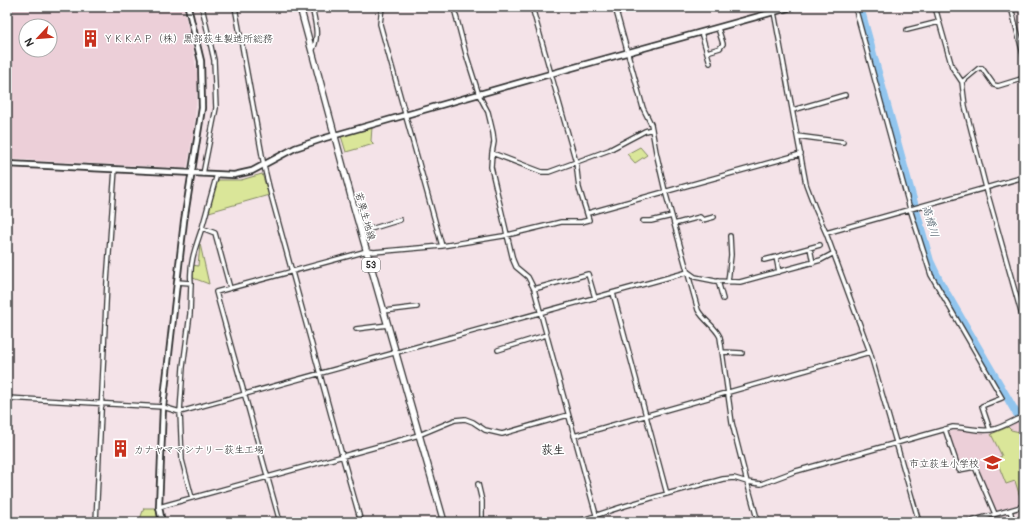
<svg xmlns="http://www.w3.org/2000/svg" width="1031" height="529" font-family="Pangolin,'Klee One',sans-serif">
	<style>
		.built { fill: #eccfd8; fill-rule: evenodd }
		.green { fill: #dae699; stroke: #828862 }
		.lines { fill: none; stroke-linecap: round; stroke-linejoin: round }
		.river { stroke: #91c5ee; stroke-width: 8 }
		.minor-casing { stroke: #2b2b2b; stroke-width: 6 }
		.tertiary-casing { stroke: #2b2b2b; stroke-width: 8 }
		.primary-casing { stroke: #2b2b2b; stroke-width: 8 }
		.minor { stroke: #fff; stroke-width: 3.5 }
		.tertiary { stroke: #fff; stroke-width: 4.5 }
		.primary { stroke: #fff; stroke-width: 5.5 }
		.labels { text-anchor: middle; stroke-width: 3; stroke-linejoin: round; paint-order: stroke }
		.shield { fill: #fff; stroke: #6b6b6b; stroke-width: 1 }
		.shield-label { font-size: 9px; font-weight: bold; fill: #2b2b2b }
		.poi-label { font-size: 10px; fill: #2b2b2b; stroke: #fff; text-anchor: start }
		.street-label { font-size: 10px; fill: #2b2b2b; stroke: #fff }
		.water-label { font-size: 11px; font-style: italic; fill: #4a5966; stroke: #fff }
		.quarter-label { font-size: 12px; font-weight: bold; fill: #2b2b2b; stroke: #fff }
	</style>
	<rect width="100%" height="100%" fill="#f4e3e8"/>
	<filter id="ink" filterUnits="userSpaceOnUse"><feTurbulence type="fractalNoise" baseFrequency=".025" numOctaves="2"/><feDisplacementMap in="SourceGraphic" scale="8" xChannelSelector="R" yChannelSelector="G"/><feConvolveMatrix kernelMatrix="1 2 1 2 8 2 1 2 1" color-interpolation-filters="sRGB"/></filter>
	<g filter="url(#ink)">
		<path class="built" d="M 7,7 L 183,7 L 191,40 L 198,79 L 194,128 L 187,168 L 7,159 ZM 26,26 L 50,26 L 50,50 L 26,50 Z
			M 1019,421 L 1024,427 L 1024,503 L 996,511 L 977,465 L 961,468 L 948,432 L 961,430 L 988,434 L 1006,428 Z"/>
		<path class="green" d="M 372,127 L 371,141 L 374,144 L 346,152 L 341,136 Z
			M 640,147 L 647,155 L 635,163 L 627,154 Z
			M 262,174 L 269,195 L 209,212 L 217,180 L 241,180 Z
			M 200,244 L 209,284 L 193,278 L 193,265 L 198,266 Z
			M 1008,427 L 1011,430 L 1024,433 L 1024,503 L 1022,503 L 1015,481 L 1006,484 L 996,459 L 1002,456 L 991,434 Z
			M 144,508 L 156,508 L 158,522 L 139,522 Z"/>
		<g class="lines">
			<path class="river" d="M 860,7 L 930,261 L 940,282 L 1015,411 L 1024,423"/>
			<defs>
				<path id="minor" d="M 202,7 L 214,60 L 216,108 L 203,174
					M 235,7 L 264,166 L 271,195 L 342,455 L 361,522
					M 312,7 C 315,21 320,38 312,51
					M 382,7 L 380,24 L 442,246
					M 453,7 L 455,12 L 466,54 L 479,95 L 488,112 L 493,133 L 494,142 L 492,153 L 491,167 L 513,260 L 516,267 L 528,277 L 534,289 L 598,522
					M 615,7 L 643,108 L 651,124 L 656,152 L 665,191 L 698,310 C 704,321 715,326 720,337 L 732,423 L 747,482 L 761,484 L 793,472 L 953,427 C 967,427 981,433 995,429 C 1005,426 1014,420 1024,416
					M 855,7 L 910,209 L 931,275 L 1002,398 L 982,406 L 990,430
					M 935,7 L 952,67 L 962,82 L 965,106 L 986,188 L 1024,323
					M 1011,7 L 1024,58
					M 301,11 L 314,7
					M 774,12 L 806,184 L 815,208 L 826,233 L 870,352 L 919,522
					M 907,30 L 939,22
					M 701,32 L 710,63
					M 707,52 L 720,48 L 723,44 L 718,28
					M 962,82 L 979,68 L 982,68 L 994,85 L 998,86 L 1024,78
					M 793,110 L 845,95
					M 797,136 L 843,142
					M 492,153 L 542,172 L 549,172 L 609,150 L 645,131 L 652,129
					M 588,213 L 801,154
					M 643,221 L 651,221 L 672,216
					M 674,224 L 700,217 L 703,220 L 714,217
					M 202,228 L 217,174
					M 361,232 L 400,220
					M 826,233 L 1024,177
					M 810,248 L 813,263
					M 764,260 L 776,257
					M 688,272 L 695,277 L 715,281 L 740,282 L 821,260 L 834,253
					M 779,272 L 776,257 L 820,245
					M 718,281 L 723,299
					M 177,282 L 191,283 L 190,314 L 183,367 L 180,412 L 182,460 L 192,498
					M 728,282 L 731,255 L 730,236
					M 191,283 C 189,263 196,246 202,228 L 215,233 L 230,288
					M 534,289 L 588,274 L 595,298
					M 613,293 L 667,494
					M 384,311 L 417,307
					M 356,329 L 388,325
					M 498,350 L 546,335
					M 723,352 L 742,353
					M 7,398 L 163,407 L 180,412 L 688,272
					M 945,429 L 959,470 L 975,467 L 995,514
					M 574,436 L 870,352
					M 478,484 L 482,501 L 482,522
					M 159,507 L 419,435 L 455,420 L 465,419 L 473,422 L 485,430 L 502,434 L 568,415
					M 1010,510 L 1013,522
					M 96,522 L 107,282 L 115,169
					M 280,522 L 216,292 L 367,251 L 374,252 L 442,246 L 503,236 L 561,222 L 581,222 L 589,220 L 579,188 L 576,162 L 532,7
					M 578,522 C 625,504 674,492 723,479 L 734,478 L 747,482 L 758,522
					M 911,522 L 918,520
					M 968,522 L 1024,506"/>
				<path id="tertiary" d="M 7,164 L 234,175 L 252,171 L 295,148 L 325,138 L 550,74 L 792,7
					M 162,522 L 159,507 L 163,407 L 184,221 L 202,108 L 201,61 L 188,7"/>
				<path id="primary" d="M 300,7 L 352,200 L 444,522"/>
			</defs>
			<use href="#minor" class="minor-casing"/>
			<use href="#tertiary" class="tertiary-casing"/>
			<use href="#primary" class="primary-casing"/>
			<use href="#minor" class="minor"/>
			<use href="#tertiary" class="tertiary"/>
			<use href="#primary" class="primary"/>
		</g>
	</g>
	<defs>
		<symbol id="building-bare" viewBox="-9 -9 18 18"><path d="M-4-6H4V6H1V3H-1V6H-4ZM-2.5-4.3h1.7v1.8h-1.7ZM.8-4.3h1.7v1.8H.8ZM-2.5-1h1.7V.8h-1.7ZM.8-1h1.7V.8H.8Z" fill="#c8321e" stroke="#fff" stroke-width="2.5" paint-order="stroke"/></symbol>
		<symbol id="school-bare" viewBox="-9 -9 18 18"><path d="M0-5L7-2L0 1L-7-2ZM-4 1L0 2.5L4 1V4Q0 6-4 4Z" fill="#c8321e" stroke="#fff" stroke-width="2.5" paint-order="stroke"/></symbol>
	</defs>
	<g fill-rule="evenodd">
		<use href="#building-bare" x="78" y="26" width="25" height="25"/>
		<use href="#building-bare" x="108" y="436" width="25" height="25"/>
		<use href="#school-bare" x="980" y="450" width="25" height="25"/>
	</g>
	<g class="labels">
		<rect class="shield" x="362" y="258" width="18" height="14" rx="3"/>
		<g class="shield-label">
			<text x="371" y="268">53</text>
		</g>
		<g class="poi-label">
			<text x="103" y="42">ＹＫＫＡＰ（株）黒部荻生製造所総務</text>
			<text x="134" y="453">カナヤママシナリー荻生工場</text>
			<text x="979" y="467" text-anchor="end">市立荻生小学校</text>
		</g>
		<g class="street-label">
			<text transform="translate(366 216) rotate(74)" y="4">若栗生地線</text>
		</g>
		<g class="water-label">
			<text transform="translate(931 221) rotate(74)" y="4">高橋川</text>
		</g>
		<g class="quarter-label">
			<text x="553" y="454">荻生</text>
		</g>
	</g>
	<rect width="1031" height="529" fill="none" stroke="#fff" stroke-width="24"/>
	<rect x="12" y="12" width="1007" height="505" fill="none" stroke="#2b2b2b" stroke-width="1.5" filter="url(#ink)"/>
	<g transform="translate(38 38) rotate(244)"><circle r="19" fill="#ffffff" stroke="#aaaaaa"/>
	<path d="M0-3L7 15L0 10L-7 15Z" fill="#c8321e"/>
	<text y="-6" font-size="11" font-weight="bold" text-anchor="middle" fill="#2b2b2b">N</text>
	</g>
</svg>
